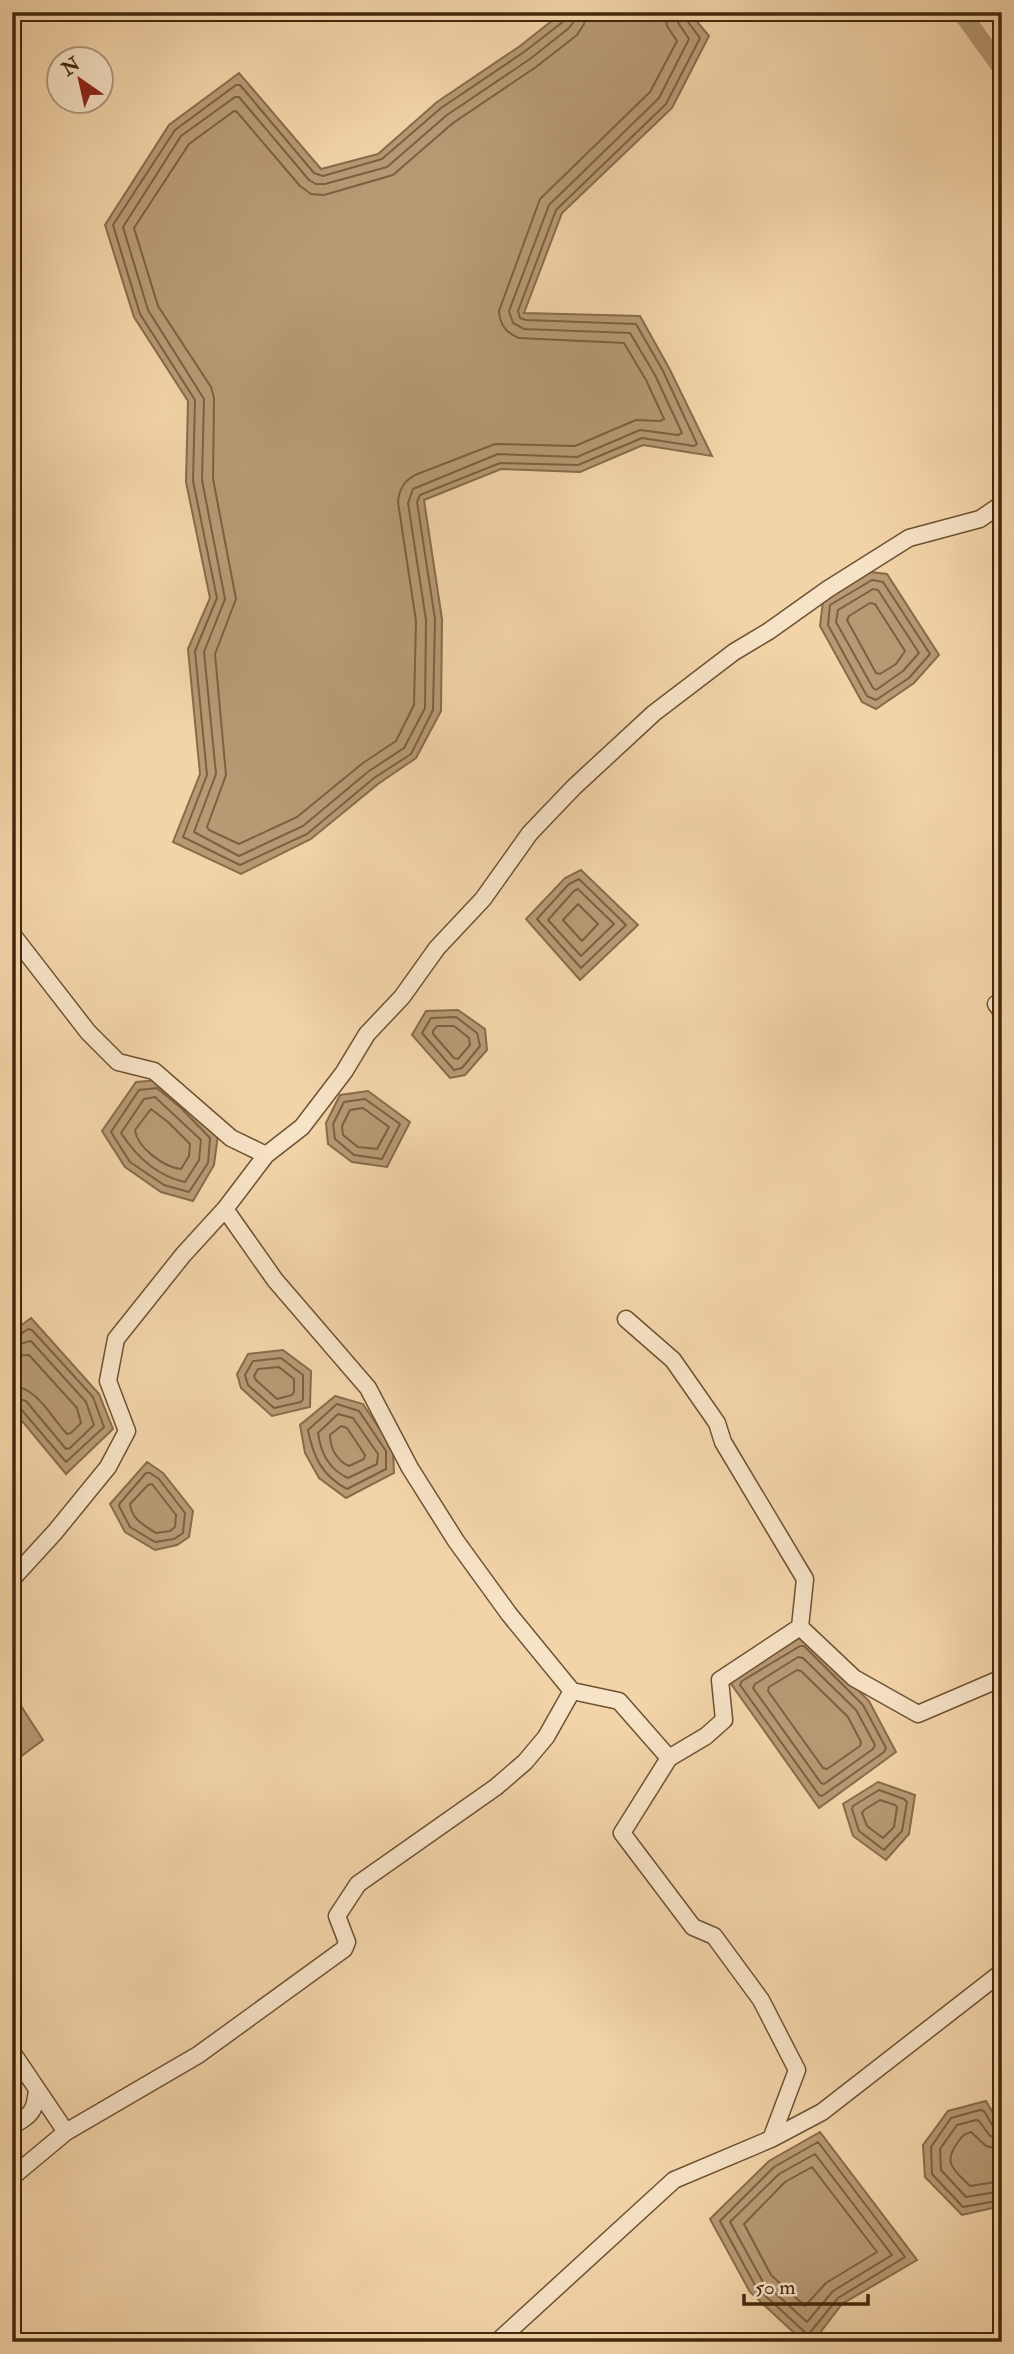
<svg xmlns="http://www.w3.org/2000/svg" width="1014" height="2354" font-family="'IM FELL Double Pica',serif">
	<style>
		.water { fill: #b79974; stroke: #896b4a; stroke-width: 2 }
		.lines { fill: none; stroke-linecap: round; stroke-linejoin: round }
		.shore { stroke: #7d6040; stroke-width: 2 }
		.canal { stroke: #b79974; stroke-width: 18 }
		.street-casing { stroke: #6f5233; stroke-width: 19 }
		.street { stroke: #f7e3c7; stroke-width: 16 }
	</style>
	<rect width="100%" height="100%" fill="#f3d4a9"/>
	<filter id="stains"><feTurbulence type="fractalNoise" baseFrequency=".00286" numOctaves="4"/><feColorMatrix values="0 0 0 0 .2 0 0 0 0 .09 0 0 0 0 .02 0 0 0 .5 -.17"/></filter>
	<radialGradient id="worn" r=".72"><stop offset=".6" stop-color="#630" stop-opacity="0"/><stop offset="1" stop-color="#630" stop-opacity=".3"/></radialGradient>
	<path class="water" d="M 563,12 L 689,12 L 709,36 L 672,108 L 562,213 L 524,313 L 640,316 L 669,368 L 712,456 L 643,445 L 580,472 L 501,469 L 424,500 L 442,619 L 441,711 L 416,758 L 378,784 L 311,839 L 241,874 L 173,842 L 200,774 L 188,649 L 210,598 L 186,482 L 188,401 L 134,317 L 105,225 L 169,125 L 239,73 L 321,169 L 378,154 L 437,102 L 520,46 Z
		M 871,572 L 887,574 L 939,655 L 914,683 L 876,709 L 862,702 L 820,626 L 823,601 Z
		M 581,870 L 638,925 L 580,980 L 526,919 L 565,878 Z
		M 458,1010 L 485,1029 L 487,1050 L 465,1075 L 450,1078 L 412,1035 L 426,1011 Z
		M 159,1080 L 218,1135 L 214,1165 L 193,1201 L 161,1192 L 125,1167 L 102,1131 L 136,1082 Z
		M 368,1091 L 410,1122 L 387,1167 L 352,1162 L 328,1144 L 326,1123 L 340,1095 Z
		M 31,1318 L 99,1394 L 113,1429 L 66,1474 L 12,1409 L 12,1332 Z
		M 283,1350 L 311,1371 L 310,1407 L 272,1416 L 241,1388 L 237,1374 L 248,1354 Z
		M 335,1396 L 363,1404 L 393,1449 L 394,1473 L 346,1498 L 319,1478 L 305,1453 L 300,1425 Z
		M 147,1462 L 163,1473 L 193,1511 L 189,1537 L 177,1545 L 155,1550 L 125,1532 L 110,1504 Z
		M 803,1636 L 869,1701 L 896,1752 L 819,1808 L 729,1681 Z
		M 12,1692 L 43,1740 L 12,1763 Z
		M 878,1782 L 915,1795 L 909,1834 L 886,1860 L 853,1836 L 843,1804 Z
		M 986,2101 L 1002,2128 L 1002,2206 L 962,2215 L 925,2177 L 923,2145 L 948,2111 Z
		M 820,2132 L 917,2260 L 842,2304 L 813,2342 L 804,2342 L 750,2292 L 710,2219 L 769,2161 Z"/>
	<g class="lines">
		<path class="shore" d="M 567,12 L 564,21 L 524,52 L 441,108 L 382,159 L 323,176 L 314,173 L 240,85 L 236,85 L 175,130 L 113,225 L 140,314 L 195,400 L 193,481 L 217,598 L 195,651 L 207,775 L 183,837 L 240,865 L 307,834 L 374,778 L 411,754 L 433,710 L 435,619 L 417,502 L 420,495 L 500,463 L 578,465 L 642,438 L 694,446 L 697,444 L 663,371 L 636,324 L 526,320 L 520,318 L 518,311 L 556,210 L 666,104 L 700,38 L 685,18 L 684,12
			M 576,12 L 575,20 L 569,28 L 530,59 L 447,115 L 387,167 L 325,184 L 316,184 L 309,180 L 239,97 L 235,97 L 181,136 L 123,227 L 148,310 L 204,399 L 202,480 L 225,599 L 204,652 L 216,774 L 194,832 L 239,856 L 303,826 L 369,771 L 404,748 L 425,708 L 426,620 L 408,503 L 413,489 L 498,454 L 577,457 L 640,430 L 678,435 L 682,433 L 655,375 L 630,333 L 524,329 L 513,323 L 509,311 L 549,205 L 659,98 L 689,39 L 677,21 L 675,12
			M 586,12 L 584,24 L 577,35 L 536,67 L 453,123 L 393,175 L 324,195 L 311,194 L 300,186 L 237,112 L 234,111 L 189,144 L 134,228 L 158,306 L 211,387 L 214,398 L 213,479 L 236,599 L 215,654 L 226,775 L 207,827 L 209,830 L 239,844 L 297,817 L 363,763 L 396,741 L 414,705 L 416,621 L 398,502 C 399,489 404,481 415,475 L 495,444 L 575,446 L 636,420 L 660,421 L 664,419 L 646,380 L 624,343 L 519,338 C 506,333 500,325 499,311 L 540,199 L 650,92 L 677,41 L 667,26 L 665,12
			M 872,580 L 883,582 L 930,654 L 909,678 L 876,700 L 867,696 L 828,625 L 830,605 Z
			M 873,589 L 878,590 L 919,653 L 903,671 L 876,690 L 873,688 L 836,622 L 838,610 Z
			M 870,603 L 875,604 L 905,651 L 896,664 L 880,674 L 876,673 L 847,620 L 849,616 Z
			M 579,879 L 626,925 L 581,968 L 537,919 L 569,884 Z
			M 578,889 L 614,924 L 581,956 L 548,920 L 574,891 Z
			M 578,904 L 598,924 L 582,941 L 563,920 Z
			M 456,1017 L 477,1033 L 480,1046 L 462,1068 L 454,1070 L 422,1033 L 431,1018 Z
			M 437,1026 L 454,1026 L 469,1038 L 470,1045 L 458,1059 L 454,1058 L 433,1034 L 433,1031 Z
			M 157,1088 L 181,1108 L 210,1138 L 208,1163 L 189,1192 L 164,1185 L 130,1162 L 111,1132 L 139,1090 Z
			M 155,1097 L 201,1140 L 199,1160 L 185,1182 C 157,1176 136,1156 121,1133 L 144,1099 Z
			M 365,1099 L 400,1124 L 382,1159 L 354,1155 L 335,1139 L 333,1124 L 344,1102 Z
			M 363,1108 L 389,1127 L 377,1149 L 358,1147 L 343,1135 L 342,1126 L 350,1110 Z
			M 151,1109 L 168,1122 L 190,1144 L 189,1156 L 181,1169 C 163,1167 137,1147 135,1130 Z
			M 12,1337 L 18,1336 L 28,1329 L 32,1330 L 93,1397 L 104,1427 L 66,1462 L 20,1408 L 12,1406
			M 12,1346 L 31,1341 L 86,1402 L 94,1425 L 70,1448 L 66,1449 L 26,1401 L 12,1397
			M 12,1356 L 29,1355 L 77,1408 L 81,1423 L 71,1433 L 67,1434 C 51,1417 37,1387 12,1386
			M 281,1358 L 303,1375 L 303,1399 L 301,1402 L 274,1408 L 248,1385 L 245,1375 L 253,1361 Z
			M 279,1367 L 294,1379 L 294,1392 L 292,1395 L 277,1399 L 256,1380 L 254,1376 L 258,1369 Z
			M 337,1404 L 359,1411 L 386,1451 L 386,1469 L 347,1489 C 322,1476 313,1456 308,1430 Z
			M 338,1414 L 353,1418 L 378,1454 L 377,1464 L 348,1478 C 329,1469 321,1454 318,1433 Z
			M 341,1426 L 347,1428 L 365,1455 L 364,1459 L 349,1466 C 337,1461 330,1448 330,1435 Z
			M 146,1473 L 150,1473 L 159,1479 L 185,1513 L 183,1533 L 174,1539 L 155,1542 L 130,1527 L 119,1506 L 120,1503 Z
			M 152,1484 L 176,1515 L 175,1527 L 170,1531 L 156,1533 C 144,1525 132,1520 130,1504 L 148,1485 Z
			M 800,1646 L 804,1646 L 863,1705 L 886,1748 L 884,1752 L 822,1796 L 819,1795 L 740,1685 L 742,1681 Z
			M 798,1657 L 803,1658 L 856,1710 L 875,1745 L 873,1749 L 824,1784 L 821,1783 L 753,1688 L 755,1684 Z
			M 797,1670 L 801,1671 L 848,1717 L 861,1742 L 860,1746 L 827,1769 L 823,1768 L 768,1691 L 769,1687 Z
			M 879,1790 L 904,1799 L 907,1802 L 902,1831 L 884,1850 L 859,1831 L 852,1809 L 853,1806 Z
			M 880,1800 L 895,1805 L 897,1807 L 894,1827 L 883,1838 L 867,1826 L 862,1813 L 864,1810 Z
			M 1002,2130 L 994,2128 L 984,2111 L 980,2110 L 951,2118 L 931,2147 L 932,2174 L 963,2207 L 1002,2200
			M 1002,2139 L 990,2136 L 979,2121 L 976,2120 L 957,2125 L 940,2149 L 941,2170 L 966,2197 L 1002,2191
			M 818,2142 L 905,2257 L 838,2298 L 808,2335 L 756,2287 L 720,2221 L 774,2167 Z
			M 1002,2150 L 986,2146 L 971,2132 C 964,2134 962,2136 958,2142 C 942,2163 954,2170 970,2186 L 1002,2181
			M 815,2154 L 892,2255 L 833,2291 L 807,2322 L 763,2282 L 730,2222 L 779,2174 Z
			M 812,2167 L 877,2252 L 826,2283 L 805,2306 L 771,2275 L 744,2224 L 785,2182 Z"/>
		<path class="canal" d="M 961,12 L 1002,69"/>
		<defs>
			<path id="street" d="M 1001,12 L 1002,13
				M 12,934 L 88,1032 L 118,1062 L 154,1071 L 231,1138 L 266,1155 L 302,1127 L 344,1072 L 367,1034 L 402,997 L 437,948 L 483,899 L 530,833 L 574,787 L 654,713 L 734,652 L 769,631 L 828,589 L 909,538 L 980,519 L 1002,504
				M 996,1004 L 1002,1012
				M 225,1209 L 275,1280 L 368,1388 L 410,1468 L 456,1541 L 509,1614 L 572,1691 L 619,1701 L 669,1758 L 706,1736 L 724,1720 L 720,1680 L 800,1627 L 854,1678 L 918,1714 L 1002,1678
				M 626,1319 L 673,1360 L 717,1423 L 723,1442 L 805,1579 L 800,1627
				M 12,1579 L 55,1532 L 108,1467 L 127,1431 L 108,1381 L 116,1339 L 183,1255 L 225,1209 L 266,1155
				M 669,1758 L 622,1833 L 693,1927 L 714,1936 L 761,2000 L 797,2070 L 771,2139
				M 12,2052 L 66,2132
				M 12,2126 C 32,2114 35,2112 37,2089
				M 12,2177 L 66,2132 L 198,2055 L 344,1949 L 347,1942 L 337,1916 L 358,1884 L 496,1787 L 525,1762 L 546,1737 L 572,1691
				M 497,2342 L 674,2180 L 771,2139 L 822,2112 L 1002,1972"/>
		</defs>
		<use href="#street" class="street-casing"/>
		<use href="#street" class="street"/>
	</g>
	<rect width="1014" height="2354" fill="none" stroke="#f3d4a9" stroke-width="42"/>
	<rect x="14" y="14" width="986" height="2326" fill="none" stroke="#43270c" stroke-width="3.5"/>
	<rect x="21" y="21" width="972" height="2312" fill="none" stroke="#43270c" stroke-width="2"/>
	<g transform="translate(80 80) rotate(326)"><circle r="33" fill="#f7e3c7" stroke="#af987c" stroke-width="2"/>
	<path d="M0-5L12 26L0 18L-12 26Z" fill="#8f2418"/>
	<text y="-10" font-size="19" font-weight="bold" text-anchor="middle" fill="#43270c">N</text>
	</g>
	<path d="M744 2294v10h124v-10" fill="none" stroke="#43270c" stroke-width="3.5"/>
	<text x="755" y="2294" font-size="21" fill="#43270c" stroke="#f7e3c7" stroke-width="5" paint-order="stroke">50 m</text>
	<rect width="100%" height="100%" filter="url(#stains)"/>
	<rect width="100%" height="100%" fill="url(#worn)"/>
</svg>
